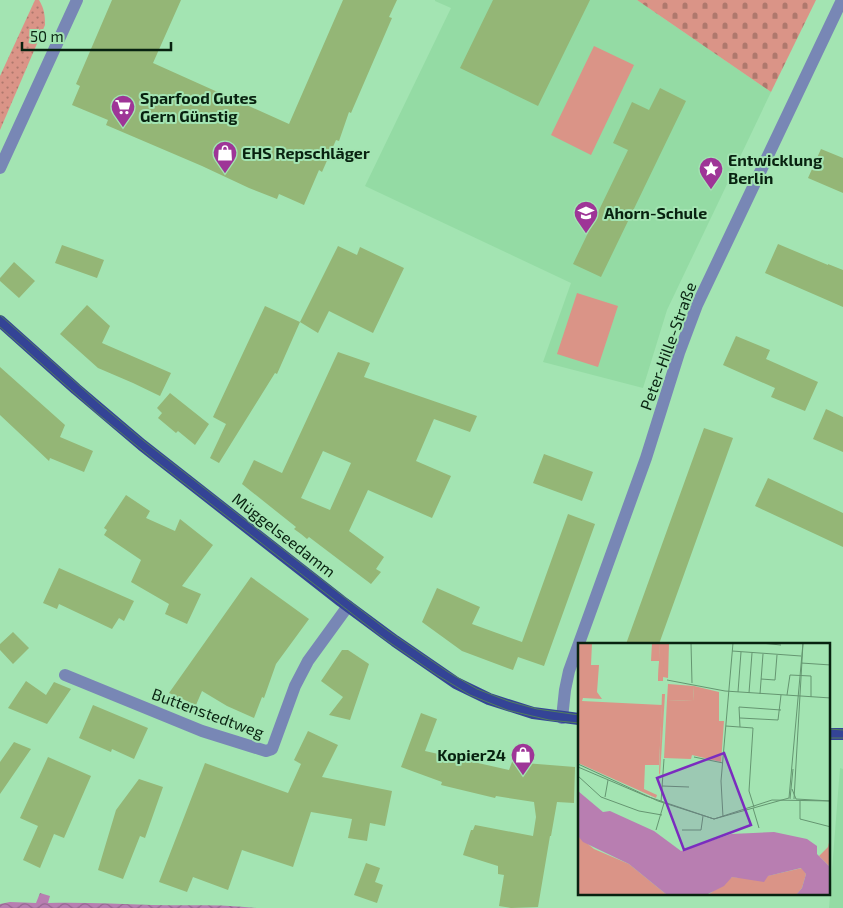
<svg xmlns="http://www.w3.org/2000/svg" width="843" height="908" font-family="'Exo 2',sans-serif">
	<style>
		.built { fill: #94dba4 }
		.grass { fill: url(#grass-dots) }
		.cemetery { fill: url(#cemetery-stones) }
		.green { fill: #da9487 }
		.water { fill: url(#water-waves) }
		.building { fill: #94b676; fill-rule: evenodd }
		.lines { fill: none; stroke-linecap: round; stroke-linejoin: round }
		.minor { stroke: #7887b5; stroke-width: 12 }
		.major { stroke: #344496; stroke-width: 12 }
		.tram { stroke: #527f5d; stroke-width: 1 }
		.labels { text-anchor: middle; stroke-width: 4; stroke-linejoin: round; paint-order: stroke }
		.poi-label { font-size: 16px; font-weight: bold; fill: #082210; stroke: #a3e4b2; text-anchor: start }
		.street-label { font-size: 16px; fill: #082210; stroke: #a3e4b2 }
		.inset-road { fill: none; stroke: #659671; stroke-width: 1 }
		.view { fill: #7b2cbf; fill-opacity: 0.15; stroke: #7b2cbf; stroke-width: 2.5 }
		.inset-edge { fill: none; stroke: #082210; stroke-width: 2.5 }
	</style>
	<defs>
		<pattern id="grass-dots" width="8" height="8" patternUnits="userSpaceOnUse" patternTransform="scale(1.25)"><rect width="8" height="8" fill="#da9487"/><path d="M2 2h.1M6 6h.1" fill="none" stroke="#af786d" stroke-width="1.8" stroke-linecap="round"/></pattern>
		<pattern id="cemetery-stones" width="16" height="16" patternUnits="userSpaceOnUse" patternTransform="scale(1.25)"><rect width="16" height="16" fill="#da9487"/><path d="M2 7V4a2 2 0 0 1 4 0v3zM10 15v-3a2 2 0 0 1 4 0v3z" fill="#af786d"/></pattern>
		<pattern id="water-waves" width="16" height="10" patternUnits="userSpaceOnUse" patternTransform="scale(1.25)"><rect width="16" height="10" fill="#b87eb1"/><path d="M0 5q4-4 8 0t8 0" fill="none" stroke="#94678f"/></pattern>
	</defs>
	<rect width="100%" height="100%" fill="#a3e4b2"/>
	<path class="built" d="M 435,0 L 637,0 L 771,92 L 667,310 L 643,388 L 543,362 L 571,283 L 365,186 L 451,8 L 435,1 Z
		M 840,768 L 843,769 L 843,908 L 829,908 Z"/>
	<path class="grass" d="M 35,0 L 39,0 C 44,8 45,15 45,25 L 0,130 L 0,76 Z"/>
	<path class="cemetery" d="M 637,0 L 816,0 L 771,92 Z"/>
	<path class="green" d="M 594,46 L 634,65 L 591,155 L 551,135 Z
		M 577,293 L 618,306 L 598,367 L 557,354 Z"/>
	<path class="water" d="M 40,893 L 50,896 L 48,903 C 83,902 117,904 152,905 C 187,906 221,904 256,908 L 0,908 L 0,904 L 10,902 L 36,903 Z"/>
	<path class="building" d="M 112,0 L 181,0 L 153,63 L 289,124 L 343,0 L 397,0 L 389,17 L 392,18 L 351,113 L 349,112 L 339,141 L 336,140 L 322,172 L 319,170 L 304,205 L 279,194 L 277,199 L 249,188 L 202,166 L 106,125 L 108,120 L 72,105 L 80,86 L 76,84 Z
		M 493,0 L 590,0 L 538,106 L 460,68 Z
		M 660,88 L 686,101 L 601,277 L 573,264 L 628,150 L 613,143 L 632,102 L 649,110 Z
		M 821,149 L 843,158 L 843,193 L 808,178 Z
		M 778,244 L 828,265 L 828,264 L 843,270 L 843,307 L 765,273 Z
		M 62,245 L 104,260 L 97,278 L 55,263 Z
		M 338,246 L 357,255 L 360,247 L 404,268 L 373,333 L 329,311 L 318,333 L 300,322 Z
		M 14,262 L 35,281 L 19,298 L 0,281 L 0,278 Z
		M 87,305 L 110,326 L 102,343 L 171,373 L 160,396 L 133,383 L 98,368 L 60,334 Z
		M 265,306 L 300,322 L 277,374 L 275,373 L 219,463 L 210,458 L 226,424 L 213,417 Z
		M 736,336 L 770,350 L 766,359 L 818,382 L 805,411 L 771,397 L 775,388 L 723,365 Z
		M 338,352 L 370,363 L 364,377 L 477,416 L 470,432 L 434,419 L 416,461 L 451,476 L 432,518 L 368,490 L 349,531 L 384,557 L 376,569 L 381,572 L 371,584 L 309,537 L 307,539 L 301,534 L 294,529 L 296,527 L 242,484 L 254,460 L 282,473 ZM 323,451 L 351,463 L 330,510 L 301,498 Z
		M 0,367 L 65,425 L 60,437 L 93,451 L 84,472 L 50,458 L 49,461 L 0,415 Z
		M 170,393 L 209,424 L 195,445 L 178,431 L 176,433 L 158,418 L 162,413 L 157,408 Z
		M 826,409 L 843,417 L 843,452 L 813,439 Z
		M 704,428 L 733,438 L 659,644 L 626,644 Z
		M 544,454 L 593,472 L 582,501 L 533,483 Z
		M 768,478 L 843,513 L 843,547 L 755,506 Z
		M 126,495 L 150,511 L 146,518 L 175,531 L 180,519 L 213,545 L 182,586 L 201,594 L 187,624 L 165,614 L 169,604 L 131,582 L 141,560 L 104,535 L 107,530 L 104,528 Z
		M 568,514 L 595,524 L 544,666 L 518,657 L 513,670 L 462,651 L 422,622 L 437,588 L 480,607 L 472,624 L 522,642 Z
		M 59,568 L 134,601 L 124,621 L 119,618 L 112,629 L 59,604 L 57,609 L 43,603 Z
		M 251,577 L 309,619 L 276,664 L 264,698 L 262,697 L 254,718 L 227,706 L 202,691 L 196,705 L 169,693 Z
		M 13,632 L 29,648 L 13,664 L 0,650 L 0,644 Z
		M 342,650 L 348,650 L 369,664 L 350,720 L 329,715 L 343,697 L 321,681 Z
		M 26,681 L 46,695 L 54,682 L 71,689 L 47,724 L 8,708 Z
		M 93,705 L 148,728 L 134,759 L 112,749 L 111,752 L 79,738 Z
		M 421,713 L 437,719 L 425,751 L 509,770 L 512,762 L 575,767 L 574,803 L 557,802 L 551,836 L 550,836 L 538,907 L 511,908 L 499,906 L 504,875 L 498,874 L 498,866 L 463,855 L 471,830 L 473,830 L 475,825 L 533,836 L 536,817 L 534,802 L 496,796 L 495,798 L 441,785 L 442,782 L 401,767 Z
		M 308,731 L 338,745 L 322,777 L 392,791 L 385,826 L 370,823 L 367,841 L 348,838 L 352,819 L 311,812 L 293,867 L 242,850 L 228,890 L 193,877 L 187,892 L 159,882 L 205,763 L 288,793 L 301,764 L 294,760 Z
		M 14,742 L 31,749 L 0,794 L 0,762 Z
		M 48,757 L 91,776 L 64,838 L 54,834 L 40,868 L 23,860 L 38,826 L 20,818 Z
		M 139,779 L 163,787 L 145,838 L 140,836 L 123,879 L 98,870 L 116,810 Z
		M 366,863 L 380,868 L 375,882 L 383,885 L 377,903 L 354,895 Z"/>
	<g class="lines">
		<path class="minor" d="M 0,168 L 77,0
			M 65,675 L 202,731 L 266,751 L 272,749 L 295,686 L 308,661 L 348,606
			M 562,718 L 565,690 L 569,671 L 646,458 L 679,353 L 697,305 L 842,0"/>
		<path class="major" d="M 0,321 L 76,389 L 142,445 L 341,601 L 395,641 L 456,683 L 489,699 L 533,713 L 579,719
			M 829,734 L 843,734"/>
		<path class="tram" d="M 0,315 L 100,404 L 144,441 L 344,597 L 387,630 L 448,672 L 477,689 L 508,701 L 537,709 L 579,715
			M 0,327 L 98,414 L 153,459 L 386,640 L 437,675 L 470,695 L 507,710 L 549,720 L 579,723
			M 829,729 L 843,730
			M 829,738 L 843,738"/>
	</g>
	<defs>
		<symbol id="supermarket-pin" viewBox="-11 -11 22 30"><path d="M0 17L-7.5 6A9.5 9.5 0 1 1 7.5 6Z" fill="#9e3597" stroke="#a3e4b2"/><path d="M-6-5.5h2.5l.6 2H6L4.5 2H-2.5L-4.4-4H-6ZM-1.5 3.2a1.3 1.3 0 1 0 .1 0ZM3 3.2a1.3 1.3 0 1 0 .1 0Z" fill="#fff"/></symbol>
		<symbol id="shop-pin" viewBox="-11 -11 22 30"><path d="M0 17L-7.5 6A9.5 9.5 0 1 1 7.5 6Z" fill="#9e3597" stroke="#a3e4b2"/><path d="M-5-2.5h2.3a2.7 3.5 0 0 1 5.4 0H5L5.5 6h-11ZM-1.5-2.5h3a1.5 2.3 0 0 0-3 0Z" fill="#fff"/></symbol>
		<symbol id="sight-pin" viewBox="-11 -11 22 30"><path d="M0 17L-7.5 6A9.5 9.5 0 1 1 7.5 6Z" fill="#9e3597" stroke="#a3e4b2"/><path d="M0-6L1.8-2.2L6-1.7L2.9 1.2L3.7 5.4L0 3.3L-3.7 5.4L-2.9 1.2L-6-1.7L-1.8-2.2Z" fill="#fff"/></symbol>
		<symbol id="school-pin" viewBox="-11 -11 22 30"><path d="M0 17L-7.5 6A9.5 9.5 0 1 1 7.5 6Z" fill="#9e3597" stroke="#a3e4b2"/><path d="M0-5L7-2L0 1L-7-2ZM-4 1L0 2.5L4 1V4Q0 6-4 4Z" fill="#fff"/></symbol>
	</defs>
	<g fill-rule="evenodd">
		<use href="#supermarket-pin" x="109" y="93" width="28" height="38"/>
		<use href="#shop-pin" x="211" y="139" width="28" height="38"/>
		<use href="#sight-pin" x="697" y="155" width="28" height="38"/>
		<use href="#school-pin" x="572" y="199" width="28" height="38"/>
		<use href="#shop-pin" x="509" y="741" width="28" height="38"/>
	</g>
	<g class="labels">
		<g class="poi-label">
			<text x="140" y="104">Sparfood Gutes<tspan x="140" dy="18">Gern Günstig</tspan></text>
			<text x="242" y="159">EHS Repschläger</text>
			<text x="728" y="166">Entwicklung<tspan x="728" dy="18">Berlin</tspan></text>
			<text x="604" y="219">Ahorn-Schule</text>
			<text x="506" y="761" text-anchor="end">Kopier24</text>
		</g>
		<g class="street-label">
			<text transform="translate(668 346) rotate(-70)" y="6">Peter-Hille-Straße</text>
			<text transform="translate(284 535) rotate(38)" y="6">Müggelseedamm</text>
			<text transform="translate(208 713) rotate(20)" y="6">Buttenstedtweg</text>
		</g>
	</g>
	<g transform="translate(578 643)">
		<rect width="252" height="252" fill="#a3e4b2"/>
		<path d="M 82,0 L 91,0 L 90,35 L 85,34 L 85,38 L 80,38 ZM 154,234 L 177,236 L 177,239 L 168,252 L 130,252 Z" fill="#da9487"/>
		<path d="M 0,0 L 14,0 L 13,22 L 21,22 L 19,49 L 24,56 L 5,55 L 4,58 L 84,62 L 81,122 L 67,122 L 66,146 L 79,152 L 78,155 L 0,120 ZM 74,0 L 82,0 L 81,18 L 73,18 ZM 0,193 L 16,206 L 51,221 L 89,252 L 0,252 ZM 224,225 L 228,231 L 224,245 L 219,251 L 168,252 L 177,236 Z" fill="#da9487"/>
		<path d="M 116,43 L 141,49 L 141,78 L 146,78 L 143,119 L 114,112 L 113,116 L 86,115 L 89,57 L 115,58 Z" fill="#da9487"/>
		<path d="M 82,0 L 86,0 L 85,38 L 80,38 ZM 90,41 L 116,43 L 115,58 L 89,57 ZM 84,51 L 87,51 L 82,132 L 81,130 ZM 252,195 L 252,224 L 241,213 L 250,204 Z" fill="#da9487"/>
		<path d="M 0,148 L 25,169 L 32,168 L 76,188 L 103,208 L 153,191 L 196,189 L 229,196 L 239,203 L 239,211 L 252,224 L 252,252 L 218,252 L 224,245 L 228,231 L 223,225 L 190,233 L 186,239 L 154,234 L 146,243 L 128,252 L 89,252 L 51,221 L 5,199 L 0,193 Z" fill="#b87eb1"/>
		<path class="inset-road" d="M 113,0 L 114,40M 183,0 L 203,2M 154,8 L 223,13M 223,20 L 253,22M 183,36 L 197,37 L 199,12M 89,37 L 147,48 L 253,55M 160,49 L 163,9M 171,50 L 174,10M 182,51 L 185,11M 209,52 L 212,32 L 233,33 L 233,54M 162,75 L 200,77 L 203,52M 148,83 L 175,85 L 171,148 L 176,164M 162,84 L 161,64 L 203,67M 116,114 L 145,120M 0,121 L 80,158 L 136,176 L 211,155 L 225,0M 0,124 L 68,153 L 136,176 L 194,157 L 253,158M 0,133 L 23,154 L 61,168 L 84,172M 84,143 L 111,144M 214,146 L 218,156 L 253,158M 27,154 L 30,137M 212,156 L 215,126M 216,156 L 225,0M 222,157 L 222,176 L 253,184M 83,159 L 86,116M 175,165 L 181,185M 145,174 L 143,138 L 155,0M 78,187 L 86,160M 104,187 L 123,187 L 125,173"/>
		<path class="view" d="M 146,110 L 173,182 L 106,207 L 79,135 Z"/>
		<rect width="252" height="252" class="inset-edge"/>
	</g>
	<path d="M22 42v8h149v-8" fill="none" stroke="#082210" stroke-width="2.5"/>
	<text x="30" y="42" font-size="15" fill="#082210" stroke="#a3e4b2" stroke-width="4" paint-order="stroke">50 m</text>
</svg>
